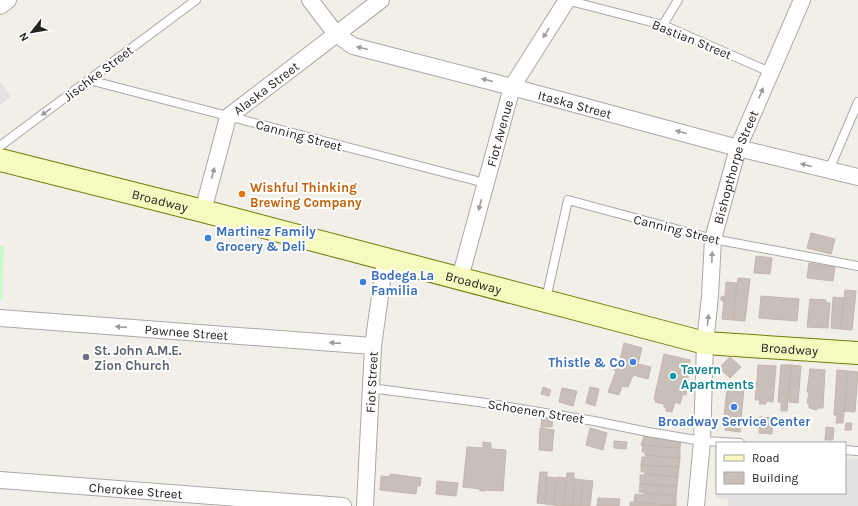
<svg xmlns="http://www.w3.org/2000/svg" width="858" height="506" font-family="Karla,sans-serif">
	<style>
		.park { fill: #c8facc }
		.parking { fill: #e2e2e2 }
		.building { fill: #c7bfb8; stroke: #c4b6ab }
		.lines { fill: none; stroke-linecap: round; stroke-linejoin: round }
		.service-casing { stroke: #a9a9a9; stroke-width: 10 }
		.minor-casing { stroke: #a9a9a9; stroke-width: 18 }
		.secondary-casing { stroke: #707d05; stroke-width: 24 }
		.service { stroke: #fff; stroke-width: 8 }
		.minor { stroke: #fff; stroke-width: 16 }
		.secondary { stroke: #f7fabf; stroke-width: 22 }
		.oneway { fill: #9c9c9c }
		.food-dot { fill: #e8710a; stroke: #fff; stroke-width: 1.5 }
		.shop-dot { fill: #3f7fe0; stroke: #fff; stroke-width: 1.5 }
		.worship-dot { fill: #6b7280; stroke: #fff; stroke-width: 1.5 }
		.culture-dot { fill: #0f9aa8; stroke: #fff; stroke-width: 1.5 }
		.labels { text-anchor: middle; stroke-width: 4; stroke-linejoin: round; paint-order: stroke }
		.street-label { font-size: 13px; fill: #222; stroke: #fff }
		.food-label { font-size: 13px; font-weight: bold; fill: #c56008; stroke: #fff; text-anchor: start }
		.shop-label { font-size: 13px; font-weight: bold; fill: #366cbe; stroke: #fff; text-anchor: start }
		.worship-label { font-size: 13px; font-weight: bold; fill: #5b616d; stroke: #fff; text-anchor: start }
		.culture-label { font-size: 13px; font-weight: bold; fill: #0d838f; stroke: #fff; text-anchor: start }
	</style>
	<rect width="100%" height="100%" fill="#f2efe9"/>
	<path class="park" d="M 0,246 L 4,246 L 2,301 L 0,300 Z"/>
	<path class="parking" d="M 0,81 L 11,97 L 0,105 Z
		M 845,458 L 858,459 L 858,506 L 728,506 L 728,499 L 716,497 L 717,481 L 717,493 L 845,493 Z"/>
	<path class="building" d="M 811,233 L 835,239 L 831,254 L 807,248 Z
		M 756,256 L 772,258 L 770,274 L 754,273 Z
		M 809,263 L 835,267 L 833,281 L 807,278 Z
		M 738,278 L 750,279 L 745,321 L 733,320 Z
		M 726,282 L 737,283 L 733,320 L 722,319 L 724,302 L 721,300 L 721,297 L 725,296 Z
		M 845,290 L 856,291 L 852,330 L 841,329 Z
		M 761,296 L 799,299 L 797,321 L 759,318 Z
		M 833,297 L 844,298 L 841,329 L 831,328 Z
		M 810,299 L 826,300 L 826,303 L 830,303 L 828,328 L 807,327 Z
		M 624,343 L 642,348 L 638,364 L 651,367 L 648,379 L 633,375 L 628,387 L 622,386 L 619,395 L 608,392 L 616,371 L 614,370 L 617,359 L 620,360 Z
		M 664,354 L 690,360 L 686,395 L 683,394 L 680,404 L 675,402 L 672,412 L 666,411 L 666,408 L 664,407 L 664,404 L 655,402 L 656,400 L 654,399 Z
		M 730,357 L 741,367 L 730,378 L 719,368 Z
		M 758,365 L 776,366 L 773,402 L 766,401 L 766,404 L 759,404 L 760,400 L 755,400 L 756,390 L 757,390 L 756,383 L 757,382 Z
		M 781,365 L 791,365 L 787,411 L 781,411 L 781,402 L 778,402 Z
		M 791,365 L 801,366 L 798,403 L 789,402 Z
		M 810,369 L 825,370 L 823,408 L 817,408 L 817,410 L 809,408 L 809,403 L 807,403 L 809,392 L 807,392 Z
		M 837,370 L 848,371 L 843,423 L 836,423 L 837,415 L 834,415 Z
		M 848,371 L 858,372 L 855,412 L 844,411 Z
		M 543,387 L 551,390 L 549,396 L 541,394 Z
		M 590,387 L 599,389 L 595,406 L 586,403 Z
		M 729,387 L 744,388 L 740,432 L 725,430 L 726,416 L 724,416 L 726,397 L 727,389 Z
		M 562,388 L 577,391 L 573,406 L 559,402 Z
		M 542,413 L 553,414 L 552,427 L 541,427 Z
		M 760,417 L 773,418 L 772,434 L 759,433 Z
		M 846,423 L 852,423 L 851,430 L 845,430 Z
		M 826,427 L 834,428 L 833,440 L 825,440 Z
		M 540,428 L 554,430 L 552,451 L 539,450 Z
		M 590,428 L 607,433 L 603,450 L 586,445 Z
		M 644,436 L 681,439 L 680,448 L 641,445 Z
		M 614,441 L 627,442 L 626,449 L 614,448 Z
		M 483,442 L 491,443 L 491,449 L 506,450 L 503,491 L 486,490 L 485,491 L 480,491 L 480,489 L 463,487 L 467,447 L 483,448 Z
		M 643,445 L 680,448 L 680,458 L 645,455 L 645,452 L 642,452 Z
		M 647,455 L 680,458 L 679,467 L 641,465 L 642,457 L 647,457 Z
		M 641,465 L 679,467 L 678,477 L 645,474 L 645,472 L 641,472 Z
		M 540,472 L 547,472 L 545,504 L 537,503 Z
		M 567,473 L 574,473 L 574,478 L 575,478 L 572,506 L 563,506 Z
		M 390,474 L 421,478 L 420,486 L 417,486 L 416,494 L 380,490 L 381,476 L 390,477 Z
		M 645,474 L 678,477 L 677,486 L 640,484 L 640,475 L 645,475 Z
		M 547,477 L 556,478 L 554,505 L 545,504 Z
		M 557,477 L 566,478 L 563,506 L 554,505 Z
		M 575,479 L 583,480 L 580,506 L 572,506 Z
		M 583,480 L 593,481 L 590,506 L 580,506 Z
		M 437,481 L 458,483 L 456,496 L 436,494 Z
		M 640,484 L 677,486 L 676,496 L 639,492 Z
		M 644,493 L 676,496 L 676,506 L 634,502 L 635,494 L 644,495 Z
		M 598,498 L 620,499 L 619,506 L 597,506 Z
		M 630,502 L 676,506 L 630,506 Z"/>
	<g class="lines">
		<defs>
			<path id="service" d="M 566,0 L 663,25 L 770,72
				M 663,25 L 678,0
				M 89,80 L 485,183
				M 0,146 L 196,0
				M 829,170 L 858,102
				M 546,299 L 568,200 L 713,239 L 858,266
				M 370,388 L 479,402 L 594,421 L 648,432 L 702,441 L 740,443
				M 845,450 L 858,451"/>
			<g id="minor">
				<path id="s1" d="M 310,0 L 336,34 L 353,46 L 512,87 L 738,148 L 858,177"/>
				<path d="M 0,6 L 8,0"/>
				<path id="s2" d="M 203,211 L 228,117 L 381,0"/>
				<path id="s3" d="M 460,278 L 512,87 L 567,0"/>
				<path id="s4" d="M 0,318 L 373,346"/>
				<path id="s5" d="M 0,480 L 343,506"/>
				<path id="s6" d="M 365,506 L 373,346 L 385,260"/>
				<path id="s7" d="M 696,506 L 702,441 L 705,343 L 710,296 L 713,239 L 738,148 L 802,0"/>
			</g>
			<g id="secondary">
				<path id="s8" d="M 0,160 L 203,211 L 705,343 L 858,353"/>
			</g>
		</defs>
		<use href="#service" class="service-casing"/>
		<use href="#minor" class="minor-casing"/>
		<use href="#secondary" class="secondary-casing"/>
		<use href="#service" class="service"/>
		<use href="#minor" class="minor"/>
		<use href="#secondary" class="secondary"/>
	</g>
	<defs><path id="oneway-solid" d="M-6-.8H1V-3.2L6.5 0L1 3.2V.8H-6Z"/></defs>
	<g class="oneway">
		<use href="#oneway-solid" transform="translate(546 33) rotate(122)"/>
		<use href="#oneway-solid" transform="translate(362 48) rotate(-166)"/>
		<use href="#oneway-solid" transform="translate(487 80) rotate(-166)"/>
		<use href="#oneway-solid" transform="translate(761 93) rotate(-67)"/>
		<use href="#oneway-solid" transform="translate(46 112) rotate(144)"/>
		<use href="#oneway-solid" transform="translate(681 132) rotate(-165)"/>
		<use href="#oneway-solid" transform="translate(806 165) rotate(-166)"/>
		<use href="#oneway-solid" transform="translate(213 173) rotate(-75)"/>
		<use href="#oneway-solid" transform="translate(480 205) rotate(105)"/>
		<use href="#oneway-solid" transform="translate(712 257) rotate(-88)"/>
		<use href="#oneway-solid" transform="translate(708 320) rotate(-84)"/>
		<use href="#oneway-solid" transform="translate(121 327) rotate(-176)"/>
		<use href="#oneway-solid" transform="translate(335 343) rotate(-176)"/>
	</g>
	<circle class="food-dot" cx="242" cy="194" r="4"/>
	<g class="shop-dot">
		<circle cx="208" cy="238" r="4"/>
		<circle cx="363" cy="282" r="4"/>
		<circle cx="633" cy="362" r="4"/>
		<circle cx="734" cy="407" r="4"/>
	</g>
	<circle class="worship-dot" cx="86" cy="357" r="4"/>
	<circle class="culture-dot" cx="673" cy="376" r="4"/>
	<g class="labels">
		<g class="street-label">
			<text transform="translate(692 39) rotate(22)" y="5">Bastian Street</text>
			<text transform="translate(98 73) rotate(-37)" y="5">Jischke Street</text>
			<text dy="5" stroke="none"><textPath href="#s2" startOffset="145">Alaska Street</textPath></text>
			<text dy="5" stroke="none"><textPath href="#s1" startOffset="293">Itaska Street</textPath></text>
			<text dy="5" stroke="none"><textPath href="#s3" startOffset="150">Fiot Avenue</textPath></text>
			<text transform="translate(299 135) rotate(15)" y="5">Canning Street</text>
			<text dy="5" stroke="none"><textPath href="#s7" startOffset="343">Bishopthorpe Street</textPath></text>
			<text dy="5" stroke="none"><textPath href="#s8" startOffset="165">Broadway</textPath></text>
			<text transform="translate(677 229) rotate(14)" y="5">Canning Street</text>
			<text dy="5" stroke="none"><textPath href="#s8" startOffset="489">Broadway</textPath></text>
			<text dy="5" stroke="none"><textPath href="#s4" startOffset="187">Pawnee Street</textPath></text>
			<text dy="5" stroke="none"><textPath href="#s8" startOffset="813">Broadway</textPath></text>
			<text dy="5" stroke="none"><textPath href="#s6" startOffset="124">Fiot Street</textPath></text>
			<text transform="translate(536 411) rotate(9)" y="5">Schoenen Street</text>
			<text dy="5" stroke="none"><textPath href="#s5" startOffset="136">Cherokee Street</textPath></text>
		</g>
		<g class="food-label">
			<text x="250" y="192">Wishful Thinking<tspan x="250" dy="15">Brewing Company</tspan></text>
		</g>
		<g class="shop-label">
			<text x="216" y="236">Martinez Family<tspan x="216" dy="15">Grocery &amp; Deli</tspan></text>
			<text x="371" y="280">Bodega La<tspan x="371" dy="15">Familia</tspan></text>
			<text x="625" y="367" text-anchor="end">Thistle &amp; Co</text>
			<text x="734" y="426" text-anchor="middle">Broadway Service Center</text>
		</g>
		<g class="worship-label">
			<text x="94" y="355">St. John A.M.E.<tspan x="94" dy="15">Zion Church</tspan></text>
		</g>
		<g class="culture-label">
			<text x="681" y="374">Tavern<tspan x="681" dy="15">Apartments</tspan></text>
		</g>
	</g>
	<rect x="716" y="442" width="130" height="52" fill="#ffffff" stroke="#a7a7a7"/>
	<rect x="724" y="455" width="20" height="6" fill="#f7fabf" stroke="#a7a7a7"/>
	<text x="752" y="462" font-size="12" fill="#222222">Road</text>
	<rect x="724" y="472" width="20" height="12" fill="#c7bfb8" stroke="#a7a7a7"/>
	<text x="752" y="482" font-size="12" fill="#222222">Building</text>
	<g transform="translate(32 32) rotate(239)" stroke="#ffffff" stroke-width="3" paint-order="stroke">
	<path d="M0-3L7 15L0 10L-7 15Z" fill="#222222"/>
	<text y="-6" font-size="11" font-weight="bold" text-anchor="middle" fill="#222222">N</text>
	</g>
</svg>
